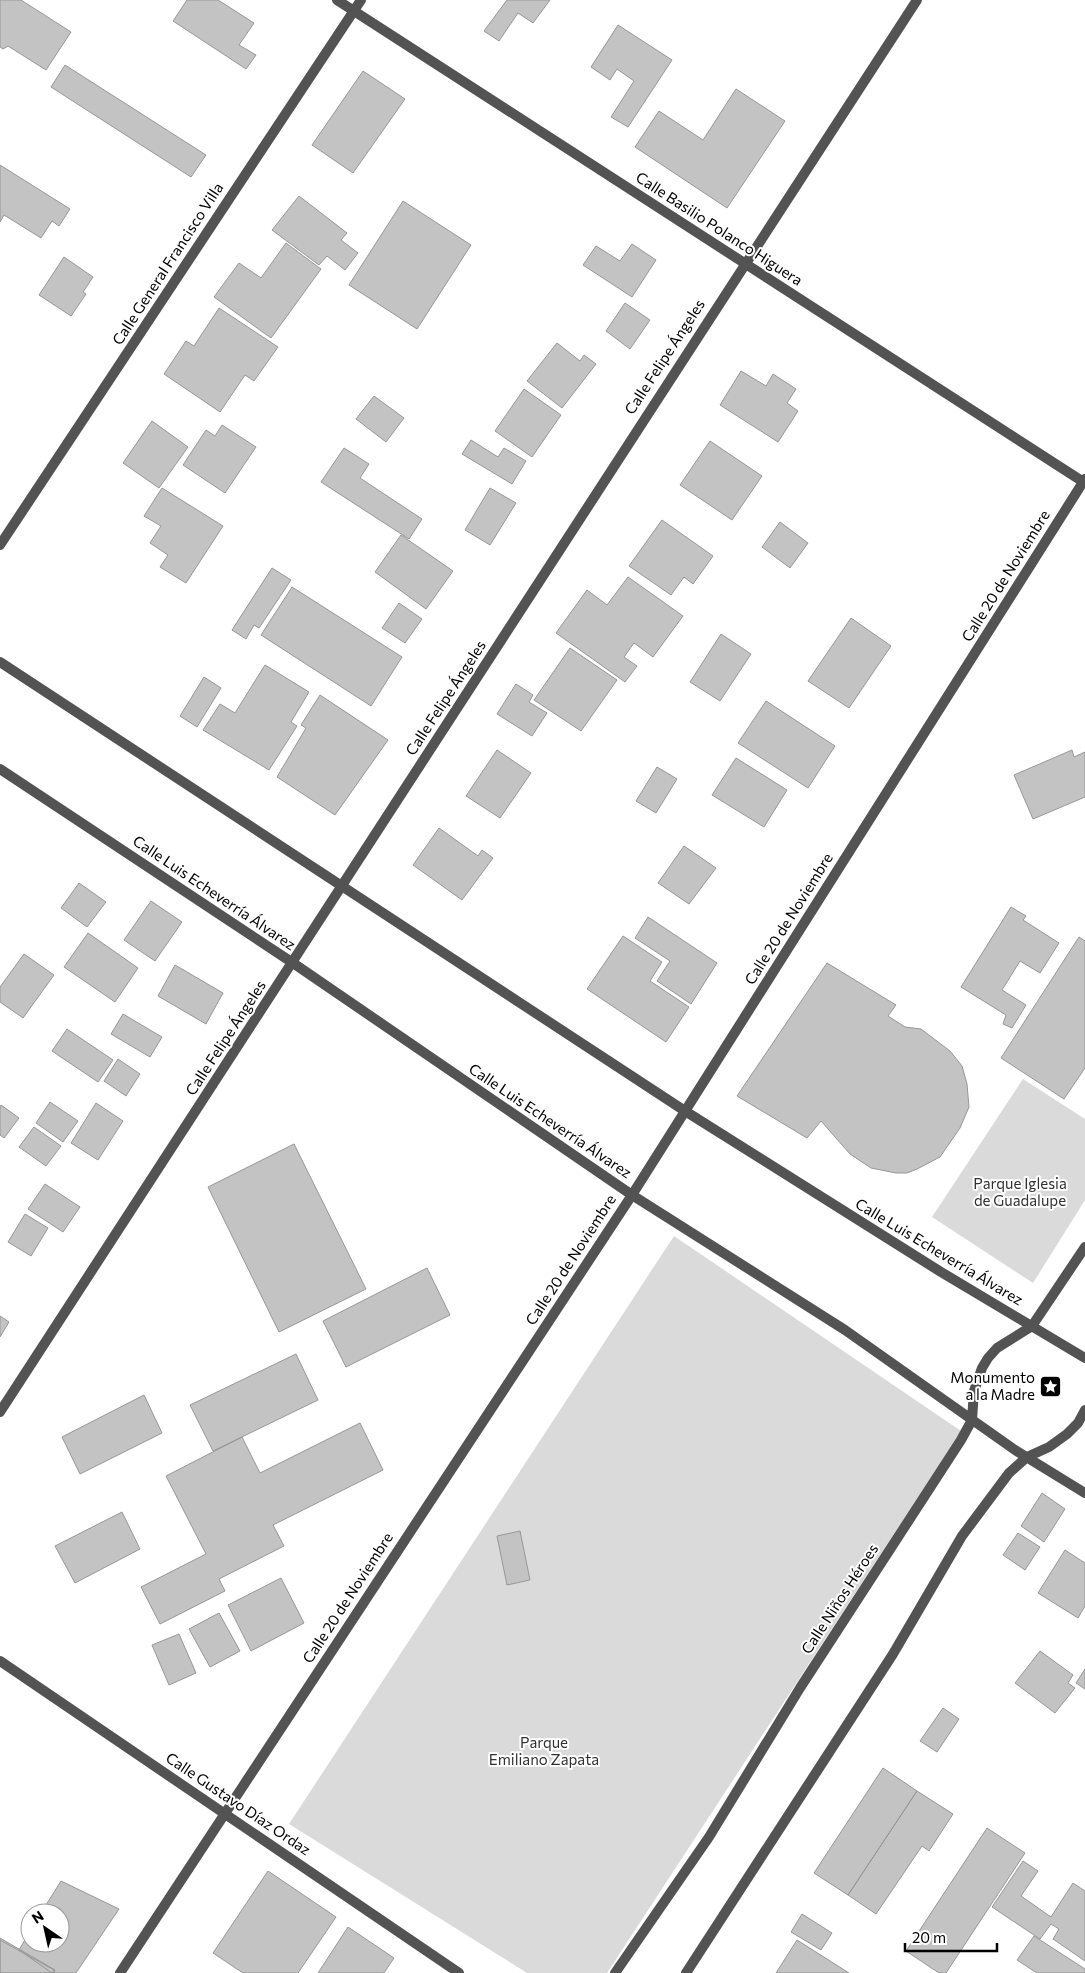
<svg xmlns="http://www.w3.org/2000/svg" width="1085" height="1973" font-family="Commissioner,sans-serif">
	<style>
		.green { fill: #dadada }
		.building { fill: #c3c3c3; stroke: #979797 }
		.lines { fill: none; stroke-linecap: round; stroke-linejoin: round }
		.minor { stroke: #535353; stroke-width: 10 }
		.tertiary { stroke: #535353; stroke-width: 10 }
		.labels { text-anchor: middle; stroke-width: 4; stroke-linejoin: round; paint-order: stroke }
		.street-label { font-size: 15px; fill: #000; stroke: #fff }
		.park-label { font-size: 15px; fill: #313131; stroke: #fff }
		.poi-label { font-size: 15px; fill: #000; stroke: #fff; text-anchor: end }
	</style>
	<rect width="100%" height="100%" fill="#fff"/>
	<path class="green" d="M 1023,1079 L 1085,1119 L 1085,1200 L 1033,1283 L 932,1217 Z
		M 674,1236 L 961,1431 L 607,1973 L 527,1973 L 289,1824 Z"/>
	<path class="building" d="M 0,0 L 21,0 L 71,32 L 46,70 L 8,46 L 3,49 L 0,47 Z
		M 187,0 L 218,0 L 254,23 L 239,45 L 256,55 L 246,69 L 173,21 Z
		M 507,0 L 550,0 L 533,23 L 518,13 L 499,41 L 484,31 Z
		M 618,25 L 672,60 L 628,127 L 611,117 L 634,81 L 617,69 L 610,80 L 591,67 Z
		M 65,65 L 206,155 L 191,177 L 51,87 Z
		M 363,71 L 405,99 L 353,173 L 312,145 Z
		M 736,89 L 785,121 L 727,208 L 635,147 L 659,111 L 703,140 Z
		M 0,165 L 70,209 L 59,226 L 52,221 L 41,238 L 4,215 L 0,222 Z
		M 299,196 L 347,233 L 341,240 L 358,253 L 345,270 L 327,256 L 319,265 L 272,230 Z
		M 403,201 L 471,245 L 417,329 L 349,285 Z
		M 286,243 L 321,269 L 271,338 L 214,297 L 239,263 L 261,278 Z
		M 632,244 L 656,260 L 632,297 L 583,265 L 596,246 L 620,261 Z
		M 64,257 L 93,277 L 83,292 L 86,294 L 71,316 L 39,295 Z
		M 625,303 L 650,320 L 630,349 L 606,331 Z
		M 219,308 L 278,347 L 254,381 L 245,375 L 220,412 L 164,374 L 186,341 L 194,346 Z
		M 557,343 L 580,361 L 584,355 L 596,364 L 562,408 L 527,381 Z
		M 741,371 L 766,386 L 773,374 L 796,389 L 787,403 L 798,411 L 778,442 L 720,405 Z
		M 524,389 L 561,415 L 532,457 L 495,431 Z
		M 374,396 L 404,418 L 386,442 L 356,419 Z
		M 152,421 L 188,447 L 159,488 L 123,463 Z
		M 222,425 L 256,447 L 225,493 L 183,465 L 206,430 L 215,436 Z
		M 471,440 L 498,457 L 504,448 L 526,461 L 512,484 L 462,454 Z
		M 710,441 L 762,476 L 732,520 L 680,485 Z
		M 344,448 L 369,464 L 360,478 L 422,519 L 409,539 L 321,482 Z
		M 162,488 L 223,526 L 186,583 L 160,567 L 168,555 L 150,543 L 161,526 L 144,516 Z
		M 490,488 L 516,503 L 490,545 L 465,530 Z
		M 662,520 L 713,556 L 693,584 L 684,577 L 671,595 L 629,566 Z
		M 780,522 L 808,543 L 790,568 L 762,547 Z
		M 401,535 L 453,571 L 426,609 L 375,572 Z
		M 272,568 L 291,580 L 259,628 L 254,625 L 246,639 L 232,630 Z
		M 628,577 L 683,616 L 653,657 L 634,643 L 624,657 L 637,666 L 625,682 L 556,633 L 587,590 L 607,605 Z
		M 292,587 L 402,657 L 371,706 L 261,635 Z
		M 399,603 L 422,619 L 405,643 L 382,628 Z
		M 851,618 L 891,646 L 849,708 L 808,681 Z
		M 721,634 L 751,654 L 720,701 L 690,682 Z
		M 570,648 L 617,680 L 581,731 L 534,700 Z
		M 265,665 L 309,692 L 291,722 L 297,726 L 269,770 L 203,730 L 220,704 L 235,713 Z
		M 204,677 L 221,688 L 197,727 L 180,716 Z
		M 516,684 L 533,695 L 529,702 L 547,713 L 532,736 L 497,714 Z
		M 320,695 L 388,740 L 335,815 L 277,777 L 306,728 L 301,725 Z
		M 766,701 L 835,746 L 808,788 L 738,743 Z
		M 497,750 L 531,773 L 500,818 L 466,796 Z
		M 1072,750 L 1074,757 L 1085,752 L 1085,797 L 1033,819 L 1014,775 Z
		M 736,758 L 787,790 L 764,827 L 712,795 Z
		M 657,767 L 677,779 L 656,813 L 636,801 Z
		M 439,828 L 478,856 L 482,850 L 493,858 L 462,900 L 413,865 Z
		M 684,846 L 716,868 L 689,904 L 658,883 Z
		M 79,883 L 106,902 L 87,927 L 61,908 Z
		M 151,901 L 182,922 L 155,961 L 124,940 Z
		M 1011,907 L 1026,916 L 1023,920 L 1059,943 L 1040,973 L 1020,961 L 1002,990 L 1026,1005 L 1012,1028 L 1003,1024 L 1006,1015 L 961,987 Z
		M 648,917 L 717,963 L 691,1004 L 657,981 L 670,961 L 635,938 Z
		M 88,933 L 138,968 L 115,1002 L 64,967 Z
		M 623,936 L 662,962 L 650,981 L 689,1007 L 666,1042 L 587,989 Z
		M 1079,937 L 1085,941 L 1085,1068 L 1064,1099 L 1001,1058 Z
		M 24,954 L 54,975 L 23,1018 L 0,1002 L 0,987 Z
		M 827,963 L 896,1005 L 888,1016 L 905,1027 L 921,1029 L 950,1051 L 962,1066 L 967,1084 L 969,1107 L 960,1128 L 940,1157 L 917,1169 L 907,1173 L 896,1173 L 871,1168 L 850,1154 L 821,1121 L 807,1138 L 737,1096 Z
		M 175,965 L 223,993 L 206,1024 L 158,996 Z
		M 123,1014 L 162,1037 L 150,1057 L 111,1034 Z
		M 67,1029 L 113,1060 L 98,1082 L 52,1051 Z
		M 118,1059 L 140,1074 L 126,1096 L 104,1081 Z
		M 50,1102 L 78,1121 L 63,1142 L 36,1123 Z
		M 96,1103 L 123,1121 L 98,1160 L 71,1143 Z
		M 1,1105 L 19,1118 L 4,1138 L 0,1135 L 0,1107 Z
		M 34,1127 L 61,1146 L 46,1166 L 19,1147 Z
		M 294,1144 L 366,1289 L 279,1332 L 208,1187 Z
		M 45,1184 L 80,1207 L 63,1232 L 28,1209 Z
		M 25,1214 L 48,1228 L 31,1256 L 8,1242 Z
		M 427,1268 L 450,1315 L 346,1367 L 323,1321 Z
		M 0,1316 L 9,1322 L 0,1337 Z
		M 296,1354 L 318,1400 L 213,1451 L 190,1405 Z
		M 144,1395 L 162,1433 L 80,1474 L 62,1437 Z
		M 360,1423 L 383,1470 L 273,1525 L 284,1546 L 219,1579 L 225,1591 L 160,1624 L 141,1587 L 206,1554 L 166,1476 L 242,1437 L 260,1473 Z
		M 1042,1493 L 1065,1509 L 1044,1542 L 1021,1526 Z
		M 122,1512 L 140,1549 L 75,1583 L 55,1546 Z
		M 520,1531 L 530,1580 L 507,1585 L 497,1536 Z
		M 1018,1533 L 1040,1547 L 1025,1570 L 1003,1555 Z
		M 1065,1550 L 1085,1563 L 1085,1606 L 1078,1618 L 1038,1593 Z
		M 281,1578 L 304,1623 L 251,1651 L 228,1605 Z
		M 219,1613 L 240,1651 L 210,1667 L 189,1629 Z
		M 179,1634 L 196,1673 L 169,1685 L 152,1645 Z
		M 1040,1651 L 1073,1675 L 1068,1683 L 1075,1688 L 1055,1713 L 1015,1683 Z
		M 1085,1669 L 1085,1689 L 1076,1683 Z
		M 943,1708 L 959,1719 L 937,1752 L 920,1741 Z
		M 883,1768 L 917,1791 L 848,1895 L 814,1873 Z
		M 917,1791 L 953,1814 L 929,1851 L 922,1846 L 876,1914 L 848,1895 Z
		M 987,1828 L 1025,1853 L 946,1973 L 939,1973 L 906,1951 Z
		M 1023,1861 L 1038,1871 L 1021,1896 L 1051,1917 L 1073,1883 L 1085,1891 L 1085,1961 L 1053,1939 L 1059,1929 L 1051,1924 L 1040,1939 L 992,1907 Z
		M 268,1871 L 336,1917 L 298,1973 L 243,1973 L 213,1953 Z
		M 61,1881 L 119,1909 L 76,1973 L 52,1973 L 19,1950 L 30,1931 L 30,1943 L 60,1943 L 60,1913 L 41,1913 Z
		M 802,1914 L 832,1933 L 821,1950 L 791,1932 Z
		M 348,1927 L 394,1958 L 384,1973 L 318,1973 Z
		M 1034,1936 L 1085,1969 L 1085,1973 L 1037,1973 L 1017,1960 Z
		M 0,1938 L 55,1970 L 54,1973 L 0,1973 Z
		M 0,1940 L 54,1970 L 52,1973 L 0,1973 Z
		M 797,1940 L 849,1973 L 776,1973 Z"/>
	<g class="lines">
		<path class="minor" d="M 337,0 L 1085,483
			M 0,545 L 361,0
			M 0,1412 C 307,942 609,469 917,0
			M 0,1661 L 459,1973
			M 120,1973 L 632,1195 L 1085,479"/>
		<path class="tertiary" d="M 0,662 L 685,1111 L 941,1272 L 1085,1358
			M 0,769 L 293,963 L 632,1195 L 845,1330 L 1015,1450 L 1085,1493
			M 615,1973 L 709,1837 L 800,1688 L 961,1440 L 972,1420 L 974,1391 L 982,1368 L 988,1358 L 997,1348 L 1032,1326 L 1085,1247
			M 686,1973 L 893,1654 L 962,1536 L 1009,1473 L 1027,1457 L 1049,1447 L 1067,1434 L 1078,1423 L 1085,1410"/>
	</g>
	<defs>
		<symbol id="sight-square" viewBox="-11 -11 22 22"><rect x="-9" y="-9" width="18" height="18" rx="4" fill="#000" stroke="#fff"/><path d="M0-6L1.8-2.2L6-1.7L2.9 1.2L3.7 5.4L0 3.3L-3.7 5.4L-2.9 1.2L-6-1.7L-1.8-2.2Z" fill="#fff"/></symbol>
	</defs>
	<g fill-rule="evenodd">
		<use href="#sight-square" x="1038" y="1374" width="25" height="25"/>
	</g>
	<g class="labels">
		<g class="street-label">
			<text transform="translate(719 229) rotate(33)" y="5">Calle Basilio Polanco Higuera</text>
			<text transform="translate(168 264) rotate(-57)" y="5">Calle General Francisco Villa</text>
			<text transform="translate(665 357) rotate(-57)" y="5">Calle Felipe Ángeles</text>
			<text transform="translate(1006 576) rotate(-58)" y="5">Calle 20 de Noviembre</text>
			<text transform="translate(446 698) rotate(-57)" y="5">Calle Felipe Ángeles</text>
			<text transform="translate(214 893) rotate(34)" y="5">Calle Luis Echeverría Álvarez</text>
			<text transform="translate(789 919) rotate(-58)" y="5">Calle 20 de Noviembre</text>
			<text transform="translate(226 1038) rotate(-57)" y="5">Calle Felipe Ángeles</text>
			<text transform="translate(550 1121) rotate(34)" y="5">Calle Luis Echeverría Álvarez</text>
			<text transform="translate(939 1252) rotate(31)" y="5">Calle Luis Echeverría Álvarez</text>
			<text transform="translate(571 1260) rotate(-57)" y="5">Calle 20 de Noviembre</text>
			<text transform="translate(348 1598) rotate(-57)" y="5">Calle 20 de Noviembre</text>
			<text transform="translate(840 1599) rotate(-57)" y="5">Calle Niños Héroes</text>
			<text transform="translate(238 1804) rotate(34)" y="5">Calle Gustavo Díaz Ordaz</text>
		</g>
		<g class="park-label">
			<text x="1020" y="1189">Parque Iglesia<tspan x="1020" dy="17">de Guadalupe</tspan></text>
			<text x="544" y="1748">Parque<tspan x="544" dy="17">Emiliano Zapata</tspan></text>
		</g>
		<g class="poi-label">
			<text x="1035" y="1383">Monumento<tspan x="1035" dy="17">a la Madre</tspan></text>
		</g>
	</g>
	<g transform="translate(45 1928) rotate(326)"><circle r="24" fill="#ffffff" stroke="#999999"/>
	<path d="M0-4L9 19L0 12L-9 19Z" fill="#000000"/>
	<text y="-8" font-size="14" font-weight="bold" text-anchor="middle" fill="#000000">N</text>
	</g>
	<path d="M905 1943v8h92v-8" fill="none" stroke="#000000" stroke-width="2.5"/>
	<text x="912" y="1943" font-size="15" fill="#000000" stroke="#ffffff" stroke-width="4" paint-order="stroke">20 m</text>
</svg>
